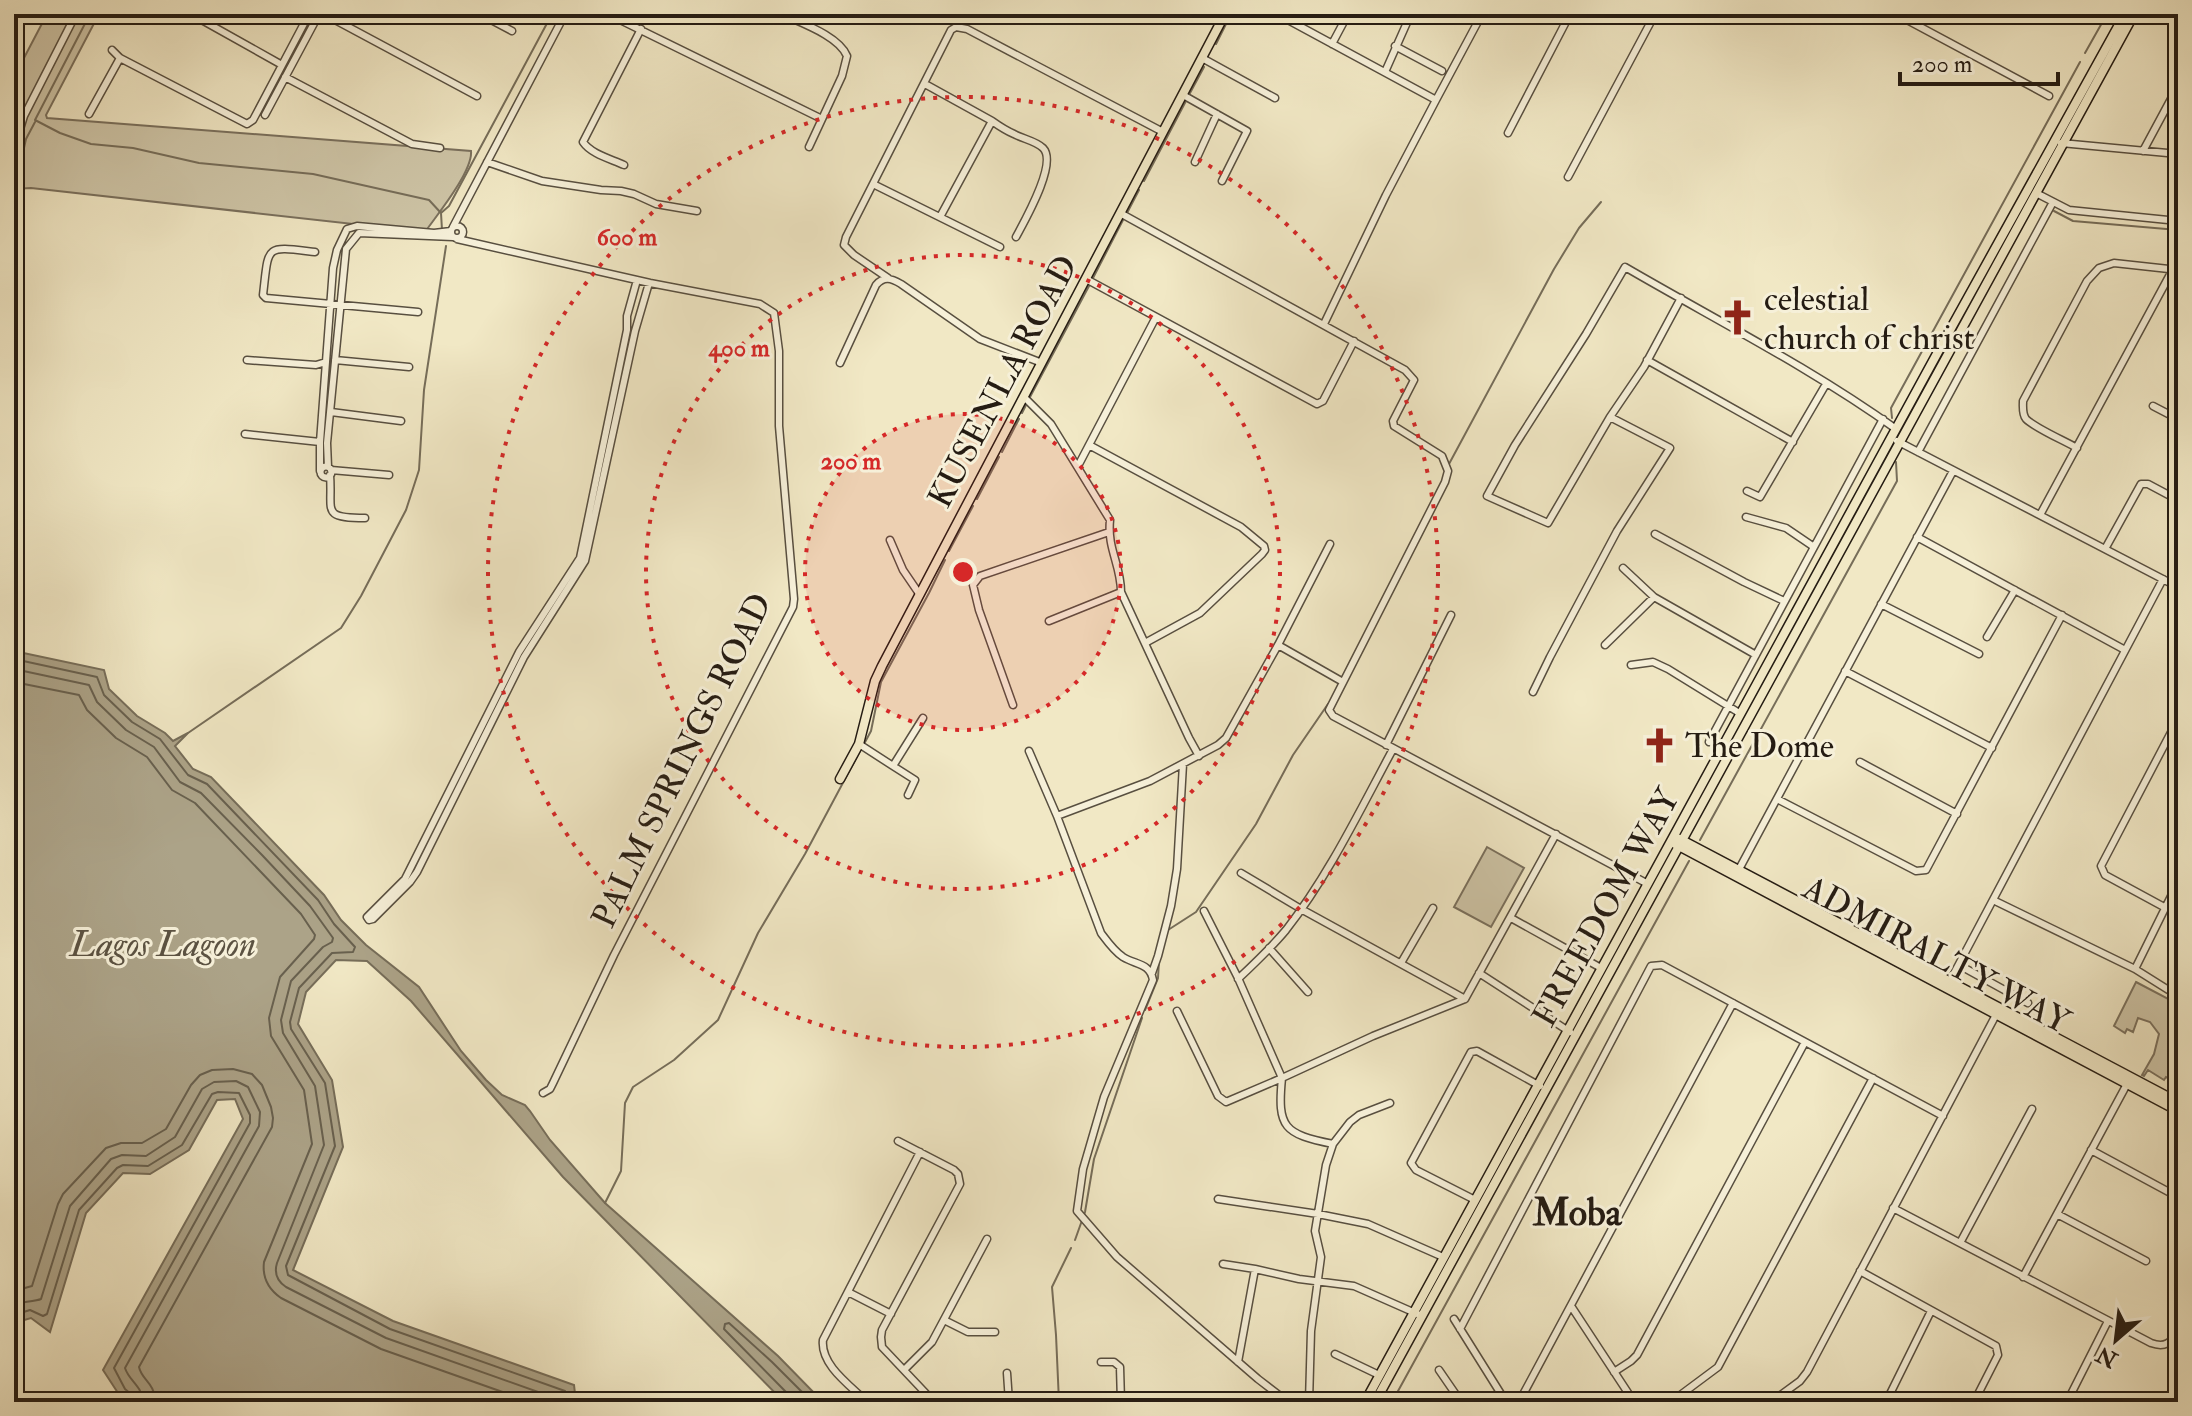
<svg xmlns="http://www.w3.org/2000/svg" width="2192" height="1416" font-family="'IM FELL Double Pica',serif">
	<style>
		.green { fill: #cec5a7; stroke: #7a705d; stroke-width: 2 }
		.water { fill: #aca388; stroke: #766d59; stroke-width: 2 }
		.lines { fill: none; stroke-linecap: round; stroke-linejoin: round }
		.shore { stroke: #68604e; stroke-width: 2 }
		.stream { stroke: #766d59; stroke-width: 2 }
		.minor-casing { stroke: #584f40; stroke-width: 9 }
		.major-casing { stroke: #251c13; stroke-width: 11 }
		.minor { stroke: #f6f0d9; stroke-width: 6 }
		.major { stroke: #f1e8c5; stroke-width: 8 }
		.ring { fill: none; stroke: #d62828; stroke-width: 4; stroke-dasharray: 4 8 }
		.labels { text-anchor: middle; stroke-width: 6; stroke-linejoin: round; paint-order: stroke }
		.poi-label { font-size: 34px; fill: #251c13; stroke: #f6f0d9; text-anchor: start }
		.street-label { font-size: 34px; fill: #251c13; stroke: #f6f0d9 }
		.water-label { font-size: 36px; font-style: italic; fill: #5b5242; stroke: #f6f0d9 }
		.quarter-label { font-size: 38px; font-weight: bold; fill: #251c13; stroke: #f6f0d9 }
		.centre { fill: #d62828; stroke: #f6f0d9; stroke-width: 4 }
		.ring-label { font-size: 24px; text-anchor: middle; font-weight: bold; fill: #d62828; stroke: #f6f0d9; stroke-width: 6; stroke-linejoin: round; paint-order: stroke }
	</style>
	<rect width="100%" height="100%" fill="#f1e8c5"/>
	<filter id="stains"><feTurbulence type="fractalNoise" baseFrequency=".0025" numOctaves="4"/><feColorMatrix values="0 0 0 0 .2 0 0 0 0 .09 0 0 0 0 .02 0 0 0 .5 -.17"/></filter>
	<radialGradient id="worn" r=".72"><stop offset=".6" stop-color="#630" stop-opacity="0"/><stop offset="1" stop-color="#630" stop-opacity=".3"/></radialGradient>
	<path class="green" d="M 47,14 L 99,14 L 46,115 L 47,118 L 471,151 C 473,171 437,215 425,232 L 31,188 L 14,189 L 14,77 Z
		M 1487,847 L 1524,868 L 1491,927 L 1454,907 Z
		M 2136,982 L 2178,1004 L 2178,1074 L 2174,1081 L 2166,1077 L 2164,1080 L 2148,1070 L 2144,1076 L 2142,1075 L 2154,1054 L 2159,1034 L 2150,1022 L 2138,1018 L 2133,1032 L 2127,1029 L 2125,1033 L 2114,1026 Z"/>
	<path class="water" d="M 14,651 L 104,670 L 109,689 L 137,716 L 165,733 L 173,741 L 188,733 L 175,746 L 193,769 L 211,777 L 324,895 L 341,920 L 366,945 L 419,987 L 461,1051 L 486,1080 L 502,1095 L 525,1105 L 530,1111 L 550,1140 L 605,1203 L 778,1356 L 823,1402 L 784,1402 L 563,1177 L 411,1001 L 367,961 L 336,960 L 306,992 L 298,1024 L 332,1080 L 343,1147 L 293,1270 L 393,1321 L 574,1385 L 576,1402 L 132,1402 L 120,1396 L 103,1370 L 243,1119 L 235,1099 L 217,1100 L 189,1150 L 150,1174 L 123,1173 L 86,1213 L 50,1332 L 31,1318 L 14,1323 Z"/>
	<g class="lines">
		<path class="shore" d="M 14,659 L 97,677 L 104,695 L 132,722 L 160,739 L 188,775 L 207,784 L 318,900 L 334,924 L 355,947 L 353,952 L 332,953 L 299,988 L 290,1022 L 291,1029 L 325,1083 L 335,1146 L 286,1266 L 288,1275 L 390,1329 L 565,1391 L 568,1402
			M 14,669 L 89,685 L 97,702 L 126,730 L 154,747 L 180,782 L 201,793 L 262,855 L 310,906 L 333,938 L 332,942 L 323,947 L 291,981 L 281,1020 L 283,1033 L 315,1086 L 324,1145 L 277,1263 C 274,1273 277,1281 286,1287 L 386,1338 L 555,1398 L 558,1402
			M 14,682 L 79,695 L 87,710 L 116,738 L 147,757 L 172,790 L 195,803 L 301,914 L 315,935 L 314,939 L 280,977 L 269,1018 L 271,1036 L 304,1090 L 312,1144 L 264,1262 C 262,1278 268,1289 281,1298 L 381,1349 L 531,1402
			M 14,1291 L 32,1286 L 58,1204 L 63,1194 L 106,1148 L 121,1143 L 142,1143 L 166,1129 L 191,1085 L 200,1075 L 212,1070 L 233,1069 L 252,1074 L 262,1085 L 271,1107 L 273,1118 L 272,1127 L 139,1367 C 142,1381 155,1382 155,1402
			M 14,1304 C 22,1302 37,1301 41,1299 L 70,1206 L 111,1159 L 122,1155 L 146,1156 L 175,1137 L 202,1089 L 214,1082 L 236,1081 L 248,1087 L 260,1112 L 259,1126 L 125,1368 C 129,1381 143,1387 143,1402
			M 14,1315 L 30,1310 L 43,1316 L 47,1314 L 79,1210 L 117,1168 L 123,1165 L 148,1166 L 182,1145 L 212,1094 L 218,1092 L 239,1093 L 250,1115 L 250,1123 L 114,1368 L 125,1389 L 132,1395 L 133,1402
			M 789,1402 L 787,1393 L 724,1329 L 725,1324 L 729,1323 L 772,1362 L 812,1402"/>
		<path class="stream" d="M 90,14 L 35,120 L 60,133 L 91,144 L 133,148 L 199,163 L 313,174 L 429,200 L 441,213
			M 1216,44 L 1231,14
			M 2085,53 L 2107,14
			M 1190,93 L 1204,67
			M 17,179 L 26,139 L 35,122
			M 1144,181 L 1187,99
			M 2054,211 L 2073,221 L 2178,230
			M 1127,213 L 1139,190
			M 14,216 L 17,185
			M 442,230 L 441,213 L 449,206 L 552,14
			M 1093,278 L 1123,220
			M 1030,397 L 1089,286
			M 1022,413 L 1026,405
			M 1892,418 L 1891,408 L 2080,62
			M 1002,452 L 1019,419
			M 1449,464 L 1554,269 L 1579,228 L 1601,202
			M 977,499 L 999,457
			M 949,551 L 973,506
			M 1334,694 L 1351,660
			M 188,733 L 341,628 L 361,596 L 406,510 L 419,470 L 424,390 L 446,246
			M 864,744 L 871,731 L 881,682 L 929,593 L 945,560
			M 1700,840 L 1897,481 L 1896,462
			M 1168,930 L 1196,912 L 1256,824 L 1293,755 L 1328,704
			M 1145,1010 L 1158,978 L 1159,961
			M 605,1203 L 621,1171 L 625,1103 L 633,1087 L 674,1060 L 718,1020 L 758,933 L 805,854 L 861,749
			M 1075,1240 L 1085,1212 L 1094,1159 L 1142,1018
			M 1059,1402 L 1056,1335 L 1052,1287 L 1071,1248
			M 1392,1402 L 1689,861"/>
		<defs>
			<path id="minor" d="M 191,14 L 282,65
				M 324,14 L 477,96
				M 480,14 L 512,31
				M 608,14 L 822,119
				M 782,14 C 801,23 839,36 847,56 L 842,76 L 809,147
				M 1277,14 L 1436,100 L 1482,14
				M 1896,14 L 2049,96
				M 1332,44 L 1348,14
				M 1395,46 L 1442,71
				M 112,50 L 120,58 L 247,124 L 253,120 L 309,14
				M 1202,58 L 1275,98
				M 1385,72 L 1409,18
				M 285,77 L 412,144 L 440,148
				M 925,84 L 992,121 L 940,217
				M 1183,95 L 1247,131 L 1222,181
				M 89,114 L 120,58
				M 265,115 L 319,14
				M 992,121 C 999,126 1007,131 1014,134 C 1023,139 1036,141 1043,148 C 1058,163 1025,220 1016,237
				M 1508,133 L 1570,14
				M 2061,143 L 2178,154
				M 14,149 L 24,116 L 76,14
				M 2143,151 L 2178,86
				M 487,162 L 542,181 L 601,190 L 621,191 L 634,194 L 656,204 L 697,211
				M 1195,162 L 1217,114
				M 624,165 C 611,159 591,154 583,142 L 641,29
				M 1568,177 L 1655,14
				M 873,184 L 1000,247
				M 2036,193 L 2069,210 L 2178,221
				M 1120,213 L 1405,370 L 1414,380 L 1393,421 L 1394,426 L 1442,456 L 1448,471 L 1445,482 L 1331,706 L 1329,710 L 1333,716 L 1648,884
				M451 232a6 6 0 1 1 12 0a6 6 0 1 1-12 0Z
				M 453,227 L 565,14
				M 457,239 L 650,283 L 760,304 L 774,313 L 779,351 L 779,426 L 794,599 L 793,607 L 614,955 L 553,1083 L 550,1089 L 543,1093
				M 315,252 C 264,246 269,244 263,295 L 266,298 L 418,312
				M 888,278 L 854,255 L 844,245 L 846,237 L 951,30 L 956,27 L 967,29 L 1163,132
				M 1086,279 L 1317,404 L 1323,401 L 1354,341
				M 637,280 L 627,316 L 627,330 L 580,558 L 519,652 L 405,879 L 367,917 L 369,920 L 373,919 L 410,882 L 417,872 L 524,657 L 585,561 L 635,331 L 649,283
				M 1681,298 L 1644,367 L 1610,417 L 1548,523 L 1487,496 L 1515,445 L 1586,334 L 1625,267 C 1716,320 1811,368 1896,429
				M 1324,324 L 1386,195 L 1436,100
				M 247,360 L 316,365 L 326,362
				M 335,360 L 409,367
				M 1647,360 L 1793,442
				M 840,363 L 876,285 C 884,276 891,278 901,284 L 980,339 L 1042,363
				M 1024,397 L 1051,424 L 1110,520 C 1107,549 1121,565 1121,592 L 1189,738 L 1199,756
				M 2153,406 L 2178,419
				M 331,412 L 401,421
				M 245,434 L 320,442
				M 1897,441 L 2178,587
				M 1089,445 L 1241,527 L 1264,546 L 1265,550 L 1262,554 L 1200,613 L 1145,643
				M 2077,448 C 2065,441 2035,428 2026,419 C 2022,414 2023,407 2023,401 L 2087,281 L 2099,268 L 2114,263 L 2178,270
				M 1918,452 L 2053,202
				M 1078,466 L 1156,317
				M320.5 472a5.5 5.5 0 1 1 11 0a5.5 5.5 0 1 1-11 0Z
				M 328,467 L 327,443 L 346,249 L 359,233 L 453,237
				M 331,470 L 389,475
				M 320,471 L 320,442 L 333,268 L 337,250 L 347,229 L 357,226 L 434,233 L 451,231
				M 330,475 C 333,511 320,518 365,518
				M 1747,491 L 1760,497 L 1826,384
				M 2040,515 L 2173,269
				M 1746,517 L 1786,528 L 1814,547
				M 1655,534 L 1744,582 L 1784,601
				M 1917,537 L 2125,650
				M 890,540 L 903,570 L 920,595
				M 2105,549 L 2141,484 L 2148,484 L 2178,500
				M 1623,568 L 1654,597 L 1756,655
				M 1881,604 L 1979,654
				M 1049,621 L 1121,592
				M 1987,637 L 2015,590
				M 1278,645 L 1343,682
				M 1605,645 L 1654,597
				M 1631,665 L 1653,662 L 1668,669 L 1741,714
				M 1845,671 L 1992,748
				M 1533,692 L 1550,657 L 1617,531 L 1670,448 L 1610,417
				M 1013,705 L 979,610 L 973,585 L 980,576 L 1109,532
				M 1709,742 L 1883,419
				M 859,744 L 893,766 L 923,718
				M 1386,745 L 1451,615
				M 1029,751 L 1057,816 L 1101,933 C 1107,941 1114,951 1123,957 C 1136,965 1150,963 1153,980 L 1104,1097 L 1083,1169 L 1077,1211 L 1117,1257 L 1258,1379 L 1288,1402
				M 1860,762 L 1957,814
				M 893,766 L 915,780 L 908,795
				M 1777,799 L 1916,871 L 1926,870 L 2062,615
				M 1057,816 L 1150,781 L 1218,745 L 1226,738 L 1278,645 L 1330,544
				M 1241,873 L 1301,909 L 1465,999
				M 1737,873 L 1953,471
				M 1993,900 L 2135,969 L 2178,996
				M 2164,907 L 2105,875 L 2101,866 L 2178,719
				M 1204,911 L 1238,978 L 1282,1078 L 1373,1036 L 1465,999
				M 1511,918 L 1601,968
				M 1269,948 L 1308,992
				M 1401,963 L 1433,908
				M 1959,965 L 2028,1003
				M 2135,969 L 2178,882
				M 1152,973 L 1158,956 L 1171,906 L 1177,869 L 1183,764
				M 1479,973 L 1570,1032
				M 1238,979 C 1255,963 1271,948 1286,930 C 1329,875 1360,810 1393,749
				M 1950,981 L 2163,579
				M 1465,999 L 1556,834
				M 1177,1011 L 1218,1096 L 1226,1102 L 1282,1078 C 1277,1128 1284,1134 1333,1144
				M 898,1141 L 954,1170 L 958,1174 L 960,1184 L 882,1330 L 881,1337 L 882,1347 L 934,1402
				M 2091,1150 L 2178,1197
				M 1218,1199 L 1318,1214 L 1368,1224 L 1443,1257
				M 1475,1200 L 1416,1170 L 1411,1163 L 1471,1052 L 1477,1051 L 1540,1086
				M 1893,1208 L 2151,1343 C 2165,1348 2171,1343 2178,1331
				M 2057,1214 L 2146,1261
				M 1960,1243 L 2032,1109
				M 1223,1264 L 1255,1269
				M 1860,1271 L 1996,1346 L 1998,1355 L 1974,1402
				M 2023,1277 L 2127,1084
				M 848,1292 L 891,1314
				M 1571,1306 L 1634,1402
				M 1454,1319 L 1506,1402
				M 944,1320 L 968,1332 L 995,1332
				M 1460,1329 L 1651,966 L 1662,965 L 1943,1116
				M 1335,1354 L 1379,1375
				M 1101,1362 L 1114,1362 L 1120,1367 L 1121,1402
				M 1238,1362 L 1255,1269 L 1299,1279 L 1354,1286 L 1422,1316
				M 904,1370 L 932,1342 L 987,1239
				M 1439,1370 L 1461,1402
				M 1614,1372 L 1631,1361 L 1637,1355 L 1805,1042
				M 1007,1373 L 1009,1402
				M 867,1402 C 851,1386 820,1365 823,1340 L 920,1152
				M 1309,1402 L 1311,1331 L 1321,1257 L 1315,1231 L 1326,1165 L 1333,1144 L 1350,1122 L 1359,1115 L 1390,1103
				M 1519,1402 L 1733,1003
				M 1671,1402 L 1718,1367 L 1873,1078
				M 1771,1402 L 1800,1381 L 1807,1372 L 1998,1011
				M 1886,1402 L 1931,1311
				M 2067,1402 L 2108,1321"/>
			<path id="major" d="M 840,779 L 859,744 L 875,681 L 882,666 L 1225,14
				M 1680,839 L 2178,1102
				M 1675,844 L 2178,1111
				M 1365,1402 L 1939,350 L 2125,14
				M 1375,1402 L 2134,14"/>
		</defs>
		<use href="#minor" class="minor-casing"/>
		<use href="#major" class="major-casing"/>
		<use href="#minor" class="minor"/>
		<use href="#major" class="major"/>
	</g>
	<circle cx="963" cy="572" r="158" fill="#d62828" fill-opacity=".12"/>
	<g class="ring">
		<circle cx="963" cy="572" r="158"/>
		<circle cx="963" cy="572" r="317"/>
		<circle cx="963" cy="572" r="475"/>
	</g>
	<defs>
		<symbol id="church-bare" viewBox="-9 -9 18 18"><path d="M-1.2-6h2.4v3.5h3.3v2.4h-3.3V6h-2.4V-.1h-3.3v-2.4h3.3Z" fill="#8f2418" stroke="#f6f0d9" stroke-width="2.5" paint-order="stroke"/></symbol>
	</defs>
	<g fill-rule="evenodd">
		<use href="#church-bare" x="1712" y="292" width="51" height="51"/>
		<use href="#church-bare" x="1634" y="720" width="51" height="51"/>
	</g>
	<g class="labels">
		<g class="poi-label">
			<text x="1764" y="310">celestial<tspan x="1764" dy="39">church of christ</tspan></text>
			<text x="1685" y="757">The Dome</text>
		</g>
		<g class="street-label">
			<text transform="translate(1002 381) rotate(-62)" y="12">KUSENLA ROAD</text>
			<text transform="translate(681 760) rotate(-64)" y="12">PALM SPRINGS ROAD</text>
			<text transform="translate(1605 907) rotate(-61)" y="12">FREEDOM WAY</text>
			<text transform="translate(1937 954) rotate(28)" y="12">ADMIRALTY WAY</text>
		</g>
		<g class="water-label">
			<text x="163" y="956">Lagos Lagoon</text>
		</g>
		<g class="quarter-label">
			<text x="1577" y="1225">Moba</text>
		</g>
	</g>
	<circle cx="963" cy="572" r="12" class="centre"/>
	<g class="ring-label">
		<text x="627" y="245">600 m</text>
		<text x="739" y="356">400 m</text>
		<text x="851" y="469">200 m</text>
	</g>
	<rect width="2192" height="1416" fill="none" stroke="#f1e8c5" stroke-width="48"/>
	<rect x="16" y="16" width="2160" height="1384" fill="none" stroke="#251c13" stroke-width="4"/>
	<rect x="24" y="24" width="2144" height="1368" fill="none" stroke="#251c13" stroke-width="2"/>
	<g transform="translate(2116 1340) rotate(208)" stroke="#f6f0d9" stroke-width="6" paint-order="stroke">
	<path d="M0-6L14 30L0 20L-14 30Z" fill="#251c13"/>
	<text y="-12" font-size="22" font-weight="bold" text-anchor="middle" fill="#251c13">N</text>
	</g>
	<path d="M1900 72v12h158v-12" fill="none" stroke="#251c13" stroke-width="4"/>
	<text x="1912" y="72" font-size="24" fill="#251c13" stroke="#f6f0d9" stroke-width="6" paint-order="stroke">200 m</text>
	<rect width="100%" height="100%" filter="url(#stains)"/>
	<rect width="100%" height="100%" fill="url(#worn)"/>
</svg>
